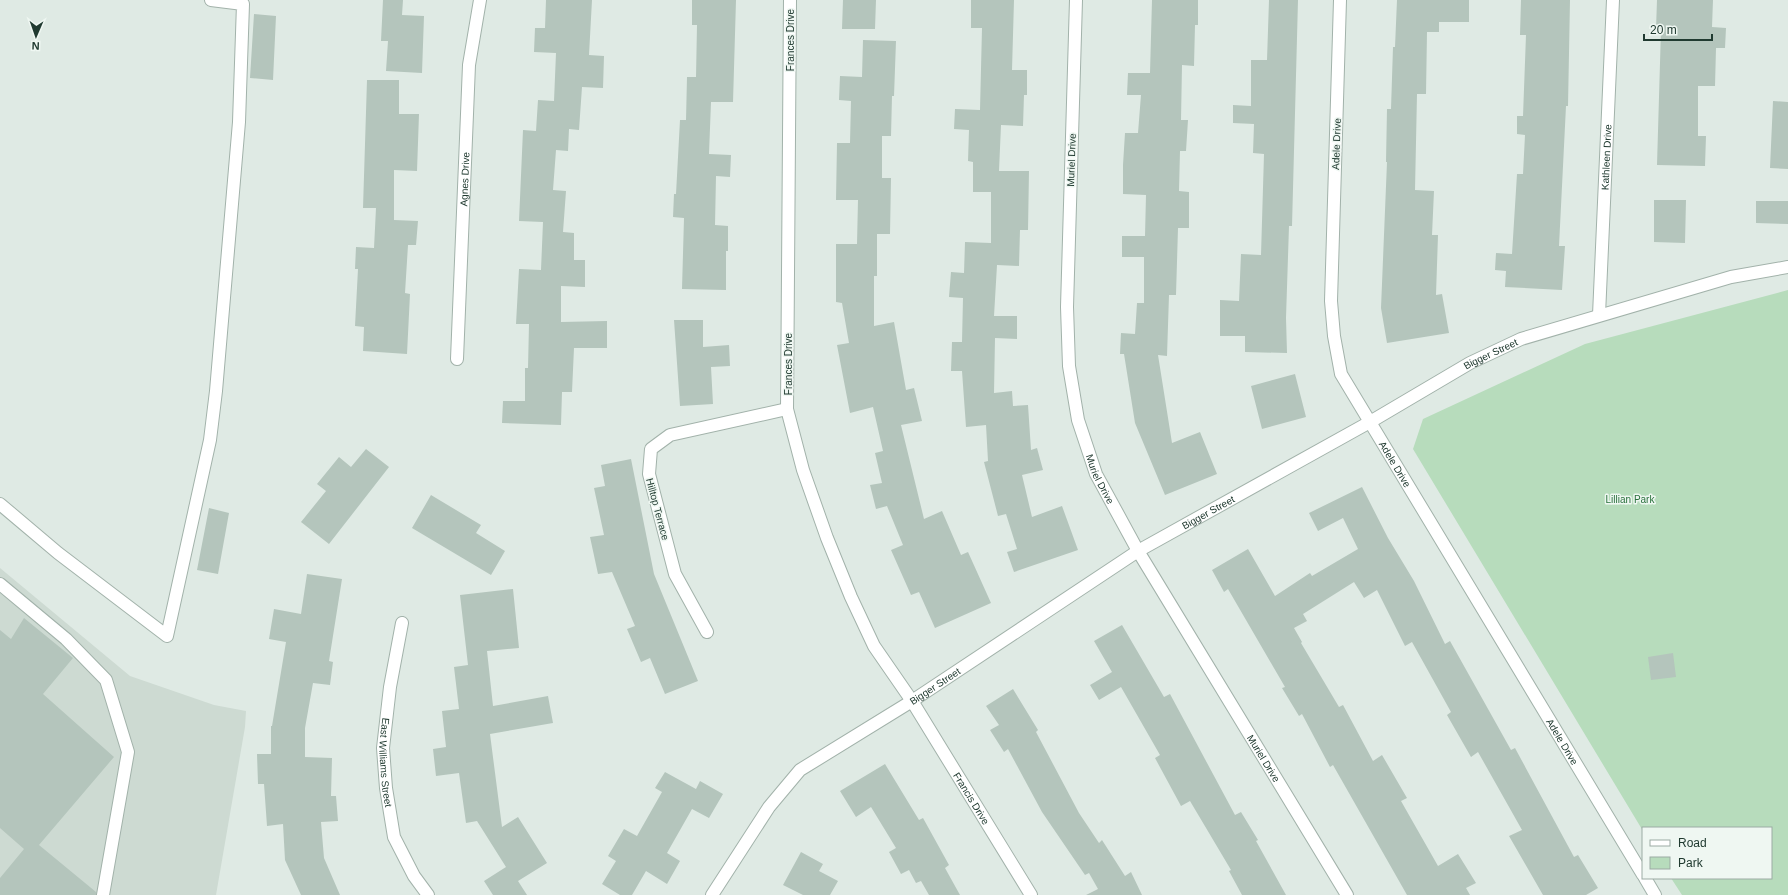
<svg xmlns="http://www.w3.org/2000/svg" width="1788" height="895" font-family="Helvetica,sans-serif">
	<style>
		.built { fill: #cddad2 }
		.green { fill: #b7dcbc }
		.building { fill: #b4c5bc }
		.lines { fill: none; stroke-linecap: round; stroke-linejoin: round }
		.minor-casing { stroke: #a2b2aa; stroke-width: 14 }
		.minor { stroke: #fff; stroke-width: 12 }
		.labels { text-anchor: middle; stroke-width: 3; stroke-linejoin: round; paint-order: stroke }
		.street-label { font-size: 10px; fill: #203a30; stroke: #eff7f2 }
		.park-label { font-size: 10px; fill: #2a713d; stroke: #eff7f2 }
	</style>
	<rect width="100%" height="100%" fill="#dfeae4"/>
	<path class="built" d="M 0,568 L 130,676 L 214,705 L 246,711 L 245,727 L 216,895 L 0,895 Z"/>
	<path class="green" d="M 1788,290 L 1788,895 L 1682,895 L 1671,878 L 1771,878 L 1771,828 L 1643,828 L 1643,831 L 1413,449 L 1423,419 L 1585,344 Z"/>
	<path class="building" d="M 383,0 L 403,0 L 402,15 L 424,16 L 422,73 L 386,71 L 388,41 L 381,41 Z
		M 546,0 L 592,0 L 589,55 L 604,56 L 603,88 L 582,87 L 579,130 L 569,129 L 568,151 L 556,150 L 553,190 L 566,191 L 563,232 L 574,233 L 574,260 L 585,260 L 585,287 L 561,286 L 561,322 L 607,321 L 607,348 L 574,348 L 572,392 L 562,392 L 561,425 L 502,423 L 503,401 L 525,401 L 525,368 L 528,368 L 529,324 L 516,324 L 519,269 L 541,270 L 543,222 L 519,221 L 523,130 L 536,131 L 538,100 L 554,101 L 556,53 L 534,52 L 535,28 L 545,28 Z
		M 692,0 L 736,0 L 733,102 L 711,102 L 709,154 L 731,155 L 730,177 L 716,176 L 715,225 L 728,226 L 728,251 L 726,251 L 726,290 L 682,289 L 684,218 L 673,217 L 674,194 L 676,194 L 680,120 L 686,120 L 687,77 L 696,77 L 697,25 L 692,25 Z
		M 843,0 L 876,0 L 875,29 L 842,29 Z
		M 971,0 L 1014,0 L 1012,70 L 1027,70 L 1027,95 L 1024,95 L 1023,126 L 1001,125 L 999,171 L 1029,171 L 1028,230 L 1020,230 L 1019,266 L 997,265 L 994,316 L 1017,316 L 1017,339 L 995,338 L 994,393 L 1012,391 L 1013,406 L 1028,405 L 1031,450 L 1037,448 L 1043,470 L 1022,475 L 1032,517 L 1062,506 L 1078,550 L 1014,572 L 1007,552 L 1017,549 L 1006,514 L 998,516 L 984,462 L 988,461 L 986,425 L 966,427 L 962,371 L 951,371 L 952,342 L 962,342 L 963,298 L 949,297 L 951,272 L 964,273 L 965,242 L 991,243 L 991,192 L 973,192 L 973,162 L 968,161 L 969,130 L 954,129 L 955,109 L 980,110 L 982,28 L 971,28 Z
		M 1152,0 L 1198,0 L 1198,25 L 1195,25 L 1194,66 L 1182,65 L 1181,120 L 1188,120 L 1186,151 L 1180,151 L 1179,191 L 1189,192 L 1189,228 L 1178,228 L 1176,295 L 1169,295 L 1167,356 L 1158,355 L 1172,443 L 1200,432 L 1217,474 L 1165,495 L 1135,423 L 1124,354 L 1120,354 L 1121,333 L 1135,334 L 1137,303 L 1144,303 L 1144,257 L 1122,257 L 1122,236 L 1145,236 L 1146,195 L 1123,194 L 1123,165 L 1125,133 L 1138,133 L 1141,95 L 1127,95 L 1128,73 L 1150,73 Z
		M 1269,0 L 1298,0 L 1292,226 L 1289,226 L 1286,318 L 1287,353 L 1245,352 L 1245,336 L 1220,336 L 1220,300 L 1239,301 L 1241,254 L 1261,255 L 1264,154 L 1253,153 L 1254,124 L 1233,123 L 1233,105 L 1251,106 L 1251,60 L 1267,60 Z
		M 1397,0 L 1469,0 L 1469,22 L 1439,22 L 1439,32 L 1427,32 L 1426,94 L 1417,94 L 1415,190 L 1434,191 L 1432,235 L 1438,235 L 1436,295 L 1442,294 L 1449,333 L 1387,343 L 1381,308 L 1387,162 L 1386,162 L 1387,109 L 1391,109 L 1393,47 L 1395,47 Z
		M 1521,0 L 1570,0 L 1568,106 L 1566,106 L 1559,246 L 1565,246 L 1562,290 L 1505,287 L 1506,271 L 1495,270 L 1496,253 L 1512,254 L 1517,174 L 1523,174 L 1525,135 L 1517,134 L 1517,116 L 1523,116 L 1526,35 L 1520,35 Z
		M 1657,0 L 1713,0 L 1712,27 L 1726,28 L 1725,48 L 1716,48 L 1715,86 L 1698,86 L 1698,136 L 1706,136 L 1705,166 L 1657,165 L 1661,29 L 1656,29 Z
		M 254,14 L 276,16 L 273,80 L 250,78 Z
		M 863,40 L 896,41 L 894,96 L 892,96 L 891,136 L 882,136 L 882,178 L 891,178 L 890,234 L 877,234 L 877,276 L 874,276 L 874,326 L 894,322 L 906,390 L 914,388 L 922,421 L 901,425 L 924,519 L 942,511 L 961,555 L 968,552 L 991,603 L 935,628 L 919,592 L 911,595 L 891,550 L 903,545 L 887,506 L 876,509 L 870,485 L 882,483 L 875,453 L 883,451 L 873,407 L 850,413 L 837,345 L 849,343 L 842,303 L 836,302 L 836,244 L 857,244 L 858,200 L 836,200 L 837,143 L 850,143 L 851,101 L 839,100 L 840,76 L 862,77 Z
		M 367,80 L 399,80 L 399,114 L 419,114 L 417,171 L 394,170 L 394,220 L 418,221 L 416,245 L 408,245 L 405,293 L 410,294 L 407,354 L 363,351 L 364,327 L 355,326 L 358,269 L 355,269 L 356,247 L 374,248 L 376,208 L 363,208 Z
		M 1773,101 L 1788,102 L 1788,169 L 1770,168 Z
		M 1654,200 L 1686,200 L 1685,243 L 1654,242 Z
		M 1756,201 L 1788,201 L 1788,224 L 1756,223 Z
		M 674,320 L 703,320 L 703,347 L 729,345 L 730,366 L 711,367 L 713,404 L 680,406 Z
		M 1295,374 L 1306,417 L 1262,429 L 1251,386 Z
		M 366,449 L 389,467 L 329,544 L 301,522 L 326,491 L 317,484 L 339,457 L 351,467 Z
		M 631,459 L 654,574 L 698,681 L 665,694 L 650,658 L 641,662 L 627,629 L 635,626 L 612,572 L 598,574 L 590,537 L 604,535 L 594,488 L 605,486 L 601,465 Z
		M 1362,487 L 1388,538 L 1414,581 L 1445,644 L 1450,641 L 1511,750 L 1515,748 L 1574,857 L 1578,855 L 1598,888 L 1586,895 L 1543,895 L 1509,836 L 1522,830 L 1478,752 L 1471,757 L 1447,715 L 1451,712 L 1412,642 L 1405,646 L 1377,590 L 1364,598 L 1354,582 L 1303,614 L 1307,621 L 1294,628 L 1302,642 L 1301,643 L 1339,707 L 1343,705 L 1373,761 L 1382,755 L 1407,798 L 1401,801 L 1438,866 L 1458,854 L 1476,883 L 1466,888 L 1470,895 L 1407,895 L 1333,765 L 1330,767 L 1302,714 L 1299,716 L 1282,688 L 1285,687 L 1228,589 L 1224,592 L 1212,570 L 1248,549 L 1275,596 L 1310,573 L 1312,576 L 1358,549 L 1343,518 L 1318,531 L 1309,513 Z
		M 431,495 L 481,525 L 476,533 L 505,551 L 491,575 L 412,528 Z
		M 209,508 L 229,513 L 218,574 L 197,570 Z
		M 307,574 L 342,579 L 329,661 L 333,662 L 330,685 L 313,683 L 305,728 L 305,757 L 332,758 L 331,796 L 336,796 L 338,821 L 321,822 L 324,858 L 340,895 L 301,895 L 285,860 L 283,824 L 267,826 L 264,784 L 258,784 L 257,754 L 271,754 L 271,726 L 272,726 L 286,642 L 269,639 L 274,609 L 301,614 Z
		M 513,589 L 519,648 L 487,651 L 493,706 L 548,696 L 553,723 L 490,734 L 502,827 L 518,817 L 547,863 L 518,881 L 527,895 L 493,895 L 484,881 L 506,867 L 477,821 L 466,823 L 459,773 L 436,776 L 433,749 L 446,747 L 442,711 L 459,709 L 454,667 L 468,665 L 460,595 Z
		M 24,618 L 73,658 L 43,694 L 114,757 L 39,845 L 96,892 L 96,895 L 0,895 L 0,878 L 24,849 L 0,828 L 0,630 L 11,639 Z
		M 1122,625 L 1164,697 L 1170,694 L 1235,815 L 1241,812 L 1258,840 L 1256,841 L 1286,895 L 1242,895 L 1229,871 L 1231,870 L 1190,801 L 1181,806 L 1155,758 L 1160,755 L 1121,687 L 1099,700 L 1090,685 L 1112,672 L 1094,641 Z
		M 1673,653 L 1676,677 L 1651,680 L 1648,657 Z
		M 1013,689 L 1038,730 L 1036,732 L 1079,813 L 1099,843 L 1102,840 L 1125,876 L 1131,872 L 1142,895 L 1086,895 L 1098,889 L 1089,873 L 1085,875 L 1042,812 L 1008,749 L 1004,752 L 990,730 L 999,725 L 986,706 Z
		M 885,764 L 919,820 L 923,818 L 949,865 L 945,868 L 960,895 L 929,895 L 921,881 L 916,883 L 909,870 L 901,874 L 889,852 L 896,848 L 871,807 L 856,817 L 840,791 Z
		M 665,772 L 696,789 L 700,781 L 723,794 L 709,818 L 692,809 L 667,853 L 680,861 L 667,884 L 646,871 L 632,895 L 620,895 L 602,884 L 616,861 L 608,856 L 624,829 L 637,836 L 662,792 L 655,788 Z
		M 801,852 L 823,864 L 819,871 L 838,881 L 830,895 L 803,895 L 783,885 Z"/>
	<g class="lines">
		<defs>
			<g id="minor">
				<path id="s1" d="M 790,0 L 787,409 L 803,470 L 827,538 L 851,597 L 874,646 L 912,701 L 1031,895"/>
				<path id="s2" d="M 1076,0 L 1067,307 L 1069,366 L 1078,420 L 1096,474 L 1138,551 L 1347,895"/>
				<path id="s3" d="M 1340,0 L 1331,301 L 1334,336 L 1341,374 L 1643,875"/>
				<path id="s4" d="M 1599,315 L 1613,0"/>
				<path id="s5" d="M 457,359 L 469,65 L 480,0"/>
				<path d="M 0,504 L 58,553 L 167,636 L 210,440 L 216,391 L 239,122 L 243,4 L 211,0"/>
				<path d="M 0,584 L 66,639 L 106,680 L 128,752 L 103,895"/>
				<path id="s6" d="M 402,623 L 390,687 L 383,748 L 386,788 L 394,837 L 414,876 L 428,895"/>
				<path d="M 707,632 L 675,574 L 649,474 L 651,449 L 670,435 L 787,409"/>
				<path d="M 1645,878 L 1655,895"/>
				<path id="s7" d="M 712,895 L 769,807 L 800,770 L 912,701 L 1138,551 L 1370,422 L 1470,363 L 1521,339 L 1731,277 L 1788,267"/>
			</g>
		</defs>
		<use href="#minor" class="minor-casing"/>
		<use href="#minor" class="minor"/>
	</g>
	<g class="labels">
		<g class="street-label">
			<text transform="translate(790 40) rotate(-90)" y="4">Frances Drive</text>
			<text transform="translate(1336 144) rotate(-88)" y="4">Adele Drive</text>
			<text dy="4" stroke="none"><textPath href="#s4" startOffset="158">Kathleen Drive</textPath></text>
			<text transform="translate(1071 160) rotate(-88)" y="4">Muriel Drive</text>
			<text dy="4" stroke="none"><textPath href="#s5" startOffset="180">Agnes Drive</textPath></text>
			<text dy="4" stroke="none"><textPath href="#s7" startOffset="960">Bigger Street</textPath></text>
			<text transform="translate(788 364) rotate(-90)" y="4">Frances Drive</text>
			<text dy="4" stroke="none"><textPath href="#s3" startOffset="480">Adele Drive</textPath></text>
			<text dy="4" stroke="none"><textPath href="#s2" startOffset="484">Muriel Drive</textPath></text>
			<text transform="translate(658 509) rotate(75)" y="4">Hilltop Terrace</text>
			<text dy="4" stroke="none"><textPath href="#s7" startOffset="636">Bigger Street</textPath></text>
			<text dy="4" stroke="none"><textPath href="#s7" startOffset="312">Bigger Street</textPath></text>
			<text dy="4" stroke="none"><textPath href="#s3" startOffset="804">Adele Drive</textPath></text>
			<text dy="4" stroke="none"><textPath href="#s2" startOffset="808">Muriel Drive</textPath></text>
			<text dy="4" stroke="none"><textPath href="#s6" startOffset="141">East Williams Street</textPath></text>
			<text dy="4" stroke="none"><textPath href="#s1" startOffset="843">Francis Drive</textPath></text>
		</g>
		<g class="park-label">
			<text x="1630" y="503">Lillian Park</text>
		</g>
	</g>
	<rect x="1642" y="827" width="130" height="52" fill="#eff7f2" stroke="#9caba4"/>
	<rect x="1650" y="840" width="20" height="6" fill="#ffffff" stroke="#9caba4"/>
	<text x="1678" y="847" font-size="12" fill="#203a30">Road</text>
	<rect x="1650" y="857" width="20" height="12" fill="#b7dcbc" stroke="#9caba4"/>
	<text x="1678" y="867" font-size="12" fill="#203a30">Park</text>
	<g transform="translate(36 36) rotate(182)" stroke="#eff7f2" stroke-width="3" paint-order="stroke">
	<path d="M0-3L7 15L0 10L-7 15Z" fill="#203a30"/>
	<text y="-6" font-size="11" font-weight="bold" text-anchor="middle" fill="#203a30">N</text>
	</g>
	<path d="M1644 34v6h68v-6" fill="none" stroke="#203a30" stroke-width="2"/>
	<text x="1650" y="34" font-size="12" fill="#203a30" stroke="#eff7f2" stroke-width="3" paint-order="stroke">20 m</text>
</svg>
